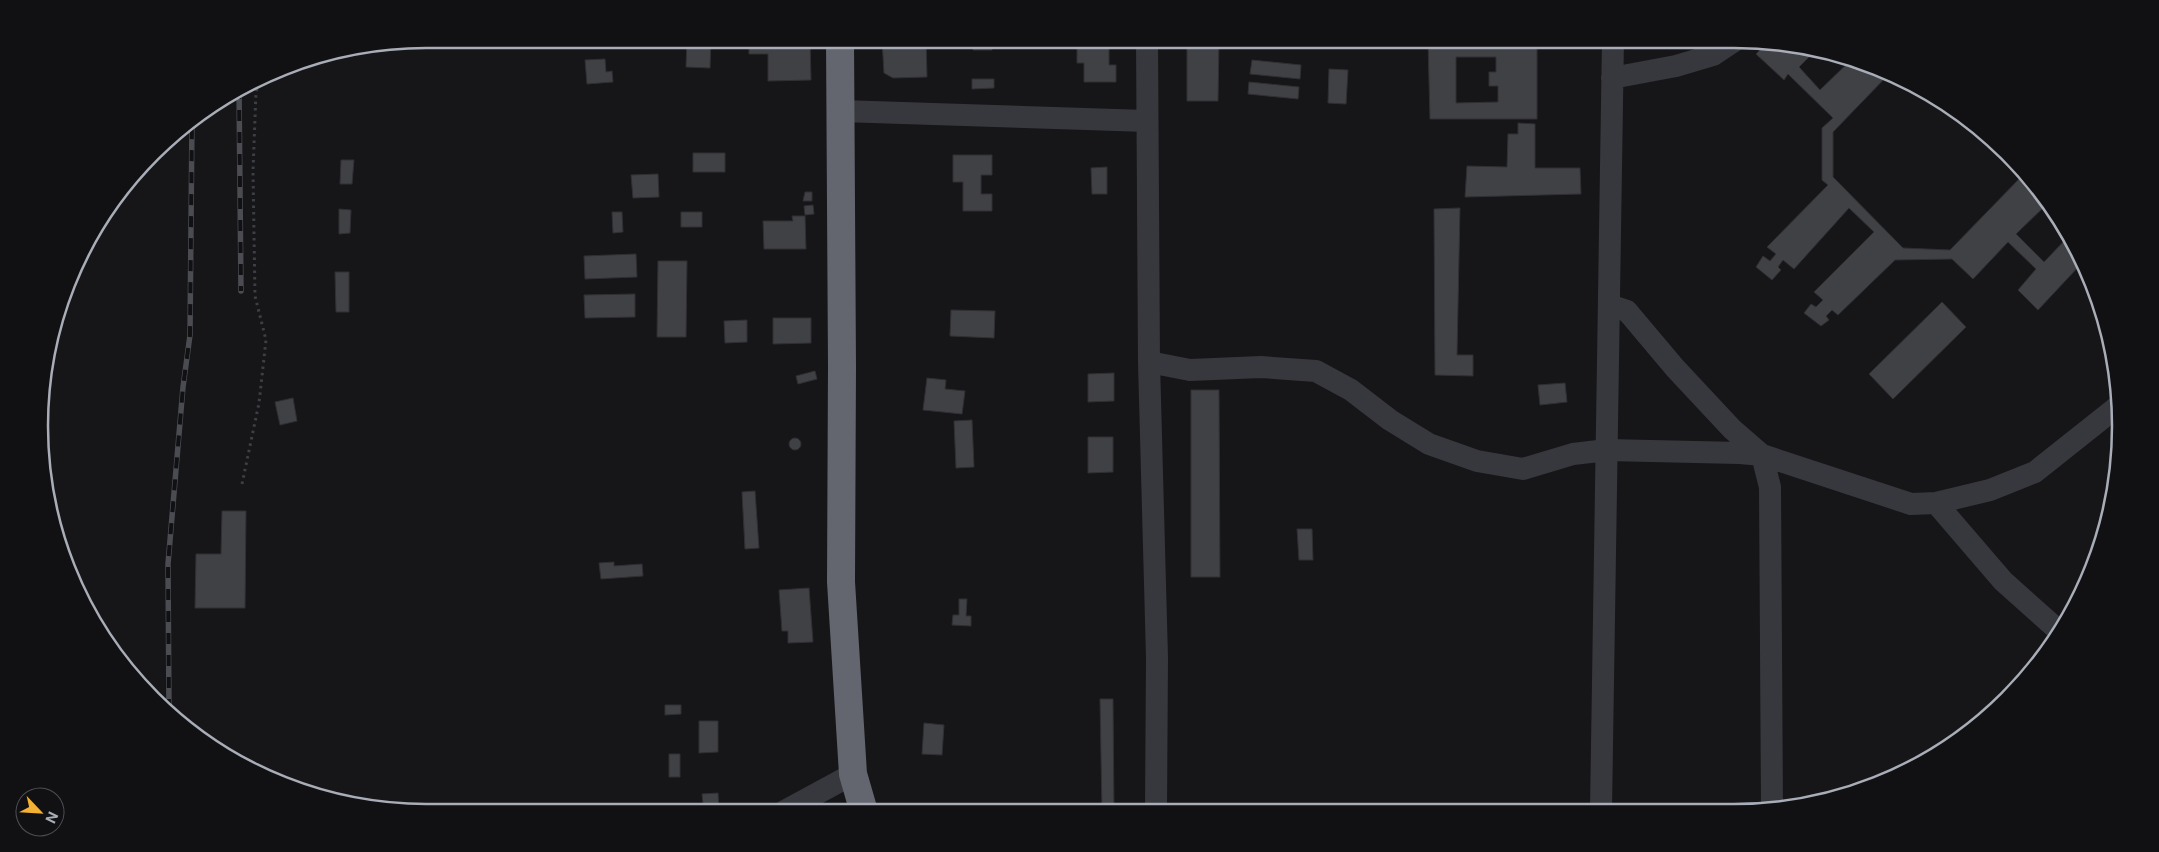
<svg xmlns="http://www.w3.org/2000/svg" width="2159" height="852" font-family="Inter,sans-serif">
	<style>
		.building { fill: #404145; stroke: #303034; fill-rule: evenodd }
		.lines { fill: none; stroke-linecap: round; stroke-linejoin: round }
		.path { stroke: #3d3f44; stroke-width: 3; stroke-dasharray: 2.5 4; stroke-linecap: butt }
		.minor { stroke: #37383d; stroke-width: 22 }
		.highway { stroke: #63666e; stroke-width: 28 }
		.rail-casing { stroke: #4a4c52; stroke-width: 5.5 }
		.rail { stroke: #111113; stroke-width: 4; stroke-dasharray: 11; stroke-linecap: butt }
		.rim { fill: none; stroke: #a8adb8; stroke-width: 2.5 }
	</style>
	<rect width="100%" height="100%" fill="#161618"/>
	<path class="building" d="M 687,39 L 711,39 L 710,68 L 686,67 Z
		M 749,39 L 810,39 L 811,80 L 768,81 L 768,54 L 749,54 Z
		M 882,39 L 926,39 L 927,77 L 893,78 L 884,73 Z
		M 973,39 L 992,39 L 992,50 L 973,50 Z
		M 1070,39 L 1113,39 L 1113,43 L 1109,43 L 1109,65 L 1116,65 L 1116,82 L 1084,82 L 1084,63 L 1077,63 L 1077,42 L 1070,42 Z
		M 1187,39 L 1219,39 L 1218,101 L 1187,101 Z
		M 1537,40 L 1537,119 L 1430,119 L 1428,41 ZM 1456,57 L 1496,57 L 1496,72 L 1489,72 L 1489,86 L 1498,86 L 1498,102 L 1456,103 Z
		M 1767,43 L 1816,50 L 1799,67 L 1820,90 L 1852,59 L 1890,73 L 1833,132 L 1833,177 L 1903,248 L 1950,250 L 2021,177 L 2021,168 L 2032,182 L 2028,186 L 2046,205 L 2016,234 L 2044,262 L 2066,239 L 2076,249 L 2082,263 L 2038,310 L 2018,290 L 2036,269 L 2008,242 L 1973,279 L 1952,259 L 1895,260 L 1838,315 L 1832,310 L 1826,316 L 1829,320 L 1821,326 L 1804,313 L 1811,304 L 1816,307 L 1823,300 L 1814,292 L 1874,232 L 1849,208 L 1794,269 L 1783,260 L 1778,267 L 1781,270 L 1772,280 L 1756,267 L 1763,256 L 1770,261 L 1776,254 L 1767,247 L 1828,185 L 1822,180 L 1822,128 L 1833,118 L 1788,74 L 1784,80 L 1756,54 Z
		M 605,59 L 606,72 L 612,71 L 613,82 L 587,84 L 585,60 Z
		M 1252,60 L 1301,65 L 1300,79 L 1250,74 Z
		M 1329,69 L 1348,70 L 1346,104 L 1328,103 Z
		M 972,79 L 994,79 L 994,88 L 972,89 Z
		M 1249,82 L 1299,87 L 1298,99 L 1248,94 Z
		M 1518,123 L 1535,124 L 1535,168 L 1580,168 L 1581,194 L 1465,197 L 1467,166 L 1507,167 L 1508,134 L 1518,134 Z
		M 693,153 L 725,153 L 725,172 L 693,172 Z
		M 953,155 L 992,155 L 992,175 L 981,175 L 981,194 L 992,194 L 992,211 L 963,211 L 963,182 L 953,182 Z
		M 341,160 L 354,160 L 352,184 L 340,184 Z
		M 1107,167 L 1107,194 L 1092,194 L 1091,168 Z
		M 658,174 L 659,197 L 633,198 L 631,175 Z
		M 805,192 L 812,192 L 812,201 L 803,201 Z
		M 813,205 L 814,214 L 805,215 L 804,206 Z
		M 1460,208 L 1457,355 L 1473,355 L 1473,376 L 1435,375 L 1434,209 Z
		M 339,209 L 351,210 L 350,233 L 339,234 Z
		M 612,212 L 622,212 L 623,232 L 613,233 Z
		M 681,212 L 702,212 L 702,227 L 681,227 Z
		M 792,216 L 805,216 L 806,249 L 764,249 L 763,221 L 793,221 Z
		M 636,254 L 637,277 L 585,279 L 584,256 Z
		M 658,261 L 687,261 L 686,337 L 657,337 Z
		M 335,272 L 349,272 L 349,312 L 336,312 Z
		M 635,294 L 635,317 L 585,318 L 584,295 Z
		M 1942,302 L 1966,327 L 1893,399 L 1869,374 Z
		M 951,310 L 995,311 L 994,338 L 950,336 Z
		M 773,318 L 811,318 L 811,343 L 773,344 Z
		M 747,320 L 747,342 L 725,343 L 724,321 Z
		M 815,371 L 817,379 L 798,384 L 796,376 Z
		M 1114,373 L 1114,401 L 1088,402 L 1088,374 Z
		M 927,378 L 946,380 L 945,389 L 965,391 L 962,414 L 923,410 Z
		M 1565,383 L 1567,402 L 1540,405 L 1538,385 Z
		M 1191,390 L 1219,390 L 1220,577 L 1191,577 Z
		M 293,398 L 297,421 L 280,425 L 275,402 Z
		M 972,420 L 974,467 L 956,468 L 954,421 Z
		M 1088,437 L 1113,437 L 1113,472 L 1088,473 Z
		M789 444a6 6 0 1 1 12 0a6 6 0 1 1-12 0Z
		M 755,491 L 759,548 L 745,549 L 742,492 Z
		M 222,511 L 246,511 L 245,608 L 195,608 L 196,554 L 221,554 Z
		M 1297,529 L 1312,529 L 1313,560 L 1299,560 Z
		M 614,562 L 614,566 L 642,564 L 643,576 L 601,579 L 599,563 Z
		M 809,588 L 813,642 L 788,643 L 788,631 L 782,631 L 779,590 Z
		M 959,599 L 967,599 L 966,616 L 971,616 L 971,626 L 952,625 L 953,615 L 959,615 Z
		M 1100,699 L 1113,699 L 1114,811 L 1102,812 Z
		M 665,705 L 681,705 L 681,714 L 665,715 Z
		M 699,721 L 718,721 L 718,752 L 699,753 Z
		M 924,723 L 944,725 L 942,755 L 922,754 Z
		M 669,754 L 680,754 L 680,777 L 669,777 Z
		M 718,793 L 719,811 L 704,812 L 702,794 Z
		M 1019,805 L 1021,812 L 1007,812 L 1006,809 Z"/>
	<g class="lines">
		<path class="path" d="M 242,484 L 259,403 L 266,340 L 255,296 L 253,171 L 256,92 L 259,79"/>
		<path class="minor" d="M 1147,39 L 1149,362 L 1157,658 L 1156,811
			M 1612,78 L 1676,66 L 1713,55 L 1737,39
			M 841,111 L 1147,121
			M 1609,305 L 1627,311 L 1675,368 L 1732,429 L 1762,455 L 1770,487 L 1772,810
			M 1149,362 L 1190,370 L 1261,367 L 1316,371 L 1351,390 L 1390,420 L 1429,444 L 1477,461 L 1523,469 L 1573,454 L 1607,450 L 1740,453 L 1762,455 L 1911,504 L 1936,503 L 1990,490 L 2035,472 L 2118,406
			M 1936,503 L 2003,581 L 2059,631
			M 1601,810 L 1613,39
			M 783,812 L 853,774"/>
		<path class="highway" d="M 840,39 L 842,367 L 841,582 L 853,774 L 864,812"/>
		<defs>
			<path id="rail" d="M 239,88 L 241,291
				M 169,710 L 168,564 L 183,387 L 190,335 L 192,119"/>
		</defs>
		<use href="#rail" class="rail-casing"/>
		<use href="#rail" class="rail"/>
	</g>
	<path d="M0 0H2159V852H0ZM426 48H1734A378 378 0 0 1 2112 426V426A378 378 0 0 1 1734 804H426A378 378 0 0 1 48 426V426A378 378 0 0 1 426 48Z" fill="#111113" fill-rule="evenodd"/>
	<path class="rim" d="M426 48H1734A378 378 0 0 1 2112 426V426A378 378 0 0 1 1734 804H426A378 378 0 0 1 48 426V426A378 378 0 0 1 426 48Z"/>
	<g transform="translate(40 812) rotate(115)"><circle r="24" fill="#111113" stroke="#4d4f55"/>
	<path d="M0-4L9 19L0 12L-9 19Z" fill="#f2b134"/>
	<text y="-8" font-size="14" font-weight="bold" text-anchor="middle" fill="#a8adb8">N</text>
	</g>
</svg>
